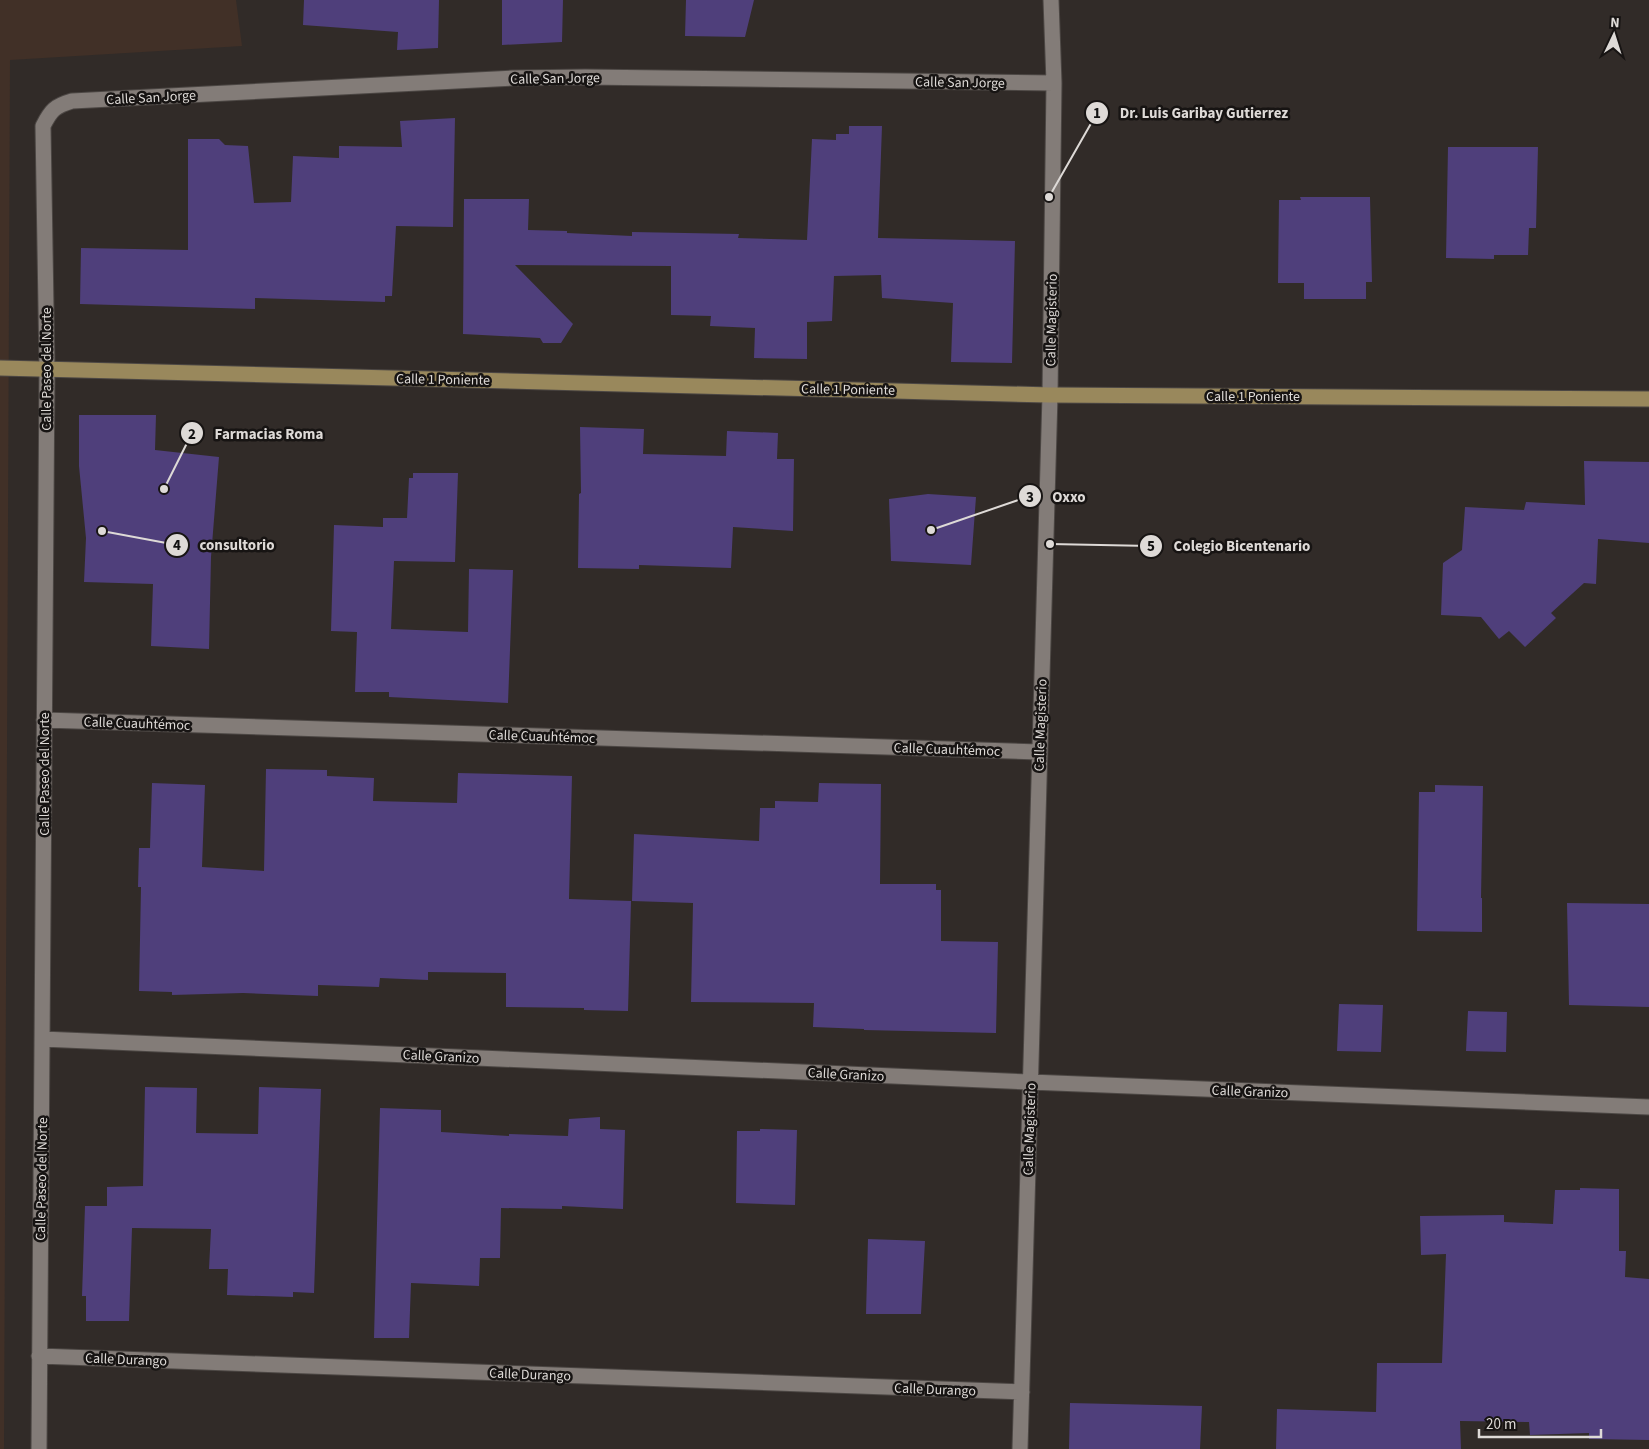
<svg xmlns="http://www.w3.org/2000/svg" width="1649" height="1449" font-family="'Source Sans 3',sans-serif">
	<style>
		.industrial { fill: #413027 }
		.building { fill: #4f3f7b }
		.lines { fill: none; stroke-linecap: round; stroke-linejoin: round }
		.minor-casing { stroke: #4c4744; stroke-width: 17 }
		.major-casing { stroke: #4c4744; stroke-width: 17 }
		.minor { stroke: #837c78; stroke-width: 15 }
		.major { stroke: #99885c; stroke-width: 15 }
		.labels { text-anchor: middle; stroke-width: 5; stroke-linejoin: round; paint-order: stroke }
		.street-label { font-size: 14px; fill: #dedad7; stroke: #171413 }
		.leader { fill: none; stroke: #dedad7; stroke-width: 2 }
		.callout-dot { fill: #dedad7; stroke: #171413; stroke-width: 2 }
		.mark-label { font-size: 15px; text-anchor: middle; font-weight: bold; fill: #111 }
		.callout-label { font-size: 15px; text-anchor: middle; font-weight: bold; fill: #dedad7; stroke: #171413; stroke-width: 5; stroke-linejoin: round; paint-order: stroke }
	</style>
	<rect width="100%" height="100%" fill="#312b28"/>
	<path class="industrial" d="M 0,0 L 236,0 L 242,46 L 10,60 L 4,1449 L 0,1449 Z"/>
	<path class="building" d="M 304,0 L 439,0 L 438,48 L 397,50 L 398,32 L 303,25 Z
		M 502,0 L 563,0 L 562,42 L 502,45 Z
		M 686,0 L 754,0 L 745,37 L 685,36 Z
		M 455,118 L 453,227 L 396,226 L 392,296 L 385,296 L 385,302 L 255,298 L 255,309 L 80,304 L 81,248 L 188,250 L 188,139 L 219,139 L 225,145 L 248,146 L 254,203 L 291,202 L 293,156 L 339,158 L 339,146 L 402,147 L 400,121 Z
		M 849,126 L 882,126 L 878,238 L 1015,241 L 1012,363 L 951,362 L 953,303 L 882,298 L 881,275 L 834,276 L 832,321 L 807,322 L 807,359 L 754,358 L 755,328 L 710,326 L 711,316 L 671,315 L 671,266 L 515,265 L 573,324 L 561,343 L 543,343 L 540,338 L 463,334 L 464,199 L 529,199 L 528,230 L 567,231 L 567,233 L 632,236 L 632,232 L 739,234 L 738,238 L 807,240 L 812,139 L 836,140 L 836,134 L 849,134 Z
		M 1448,147 L 1538,147 L 1536,228 L 1529,228 L 1528,255 L 1494,255 L 1494,259 L 1446,258 Z
		M 1300,197 L 1370,197 L 1372,282 L 1366,282 L 1366,299 L 1304,299 L 1304,283 L 1278,283 L 1279,200 L 1301,200 Z
		M 79,415 L 156,415 L 155,450 L 219,457 L 211,557 L 209,649 L 151,646 L 153,584 L 84,582 L 86,538 L 79,466 Z
		M 580,427 L 644,429 L 643,454 L 726,456 L 727,431 L 778,433 L 777,459 L 794,459 L 793,531 L 733,527 L 731,568 L 639,565 L 639,569 L 578,568 L 579,494 L 581,493 Z
		M 1584,461 L 1649,462 L 1649,543 L 1598,539 L 1596,584 L 1584,583 L 1551,613 L 1556,618 L 1525,647 L 1509,631 L 1499,639 L 1481,617 L 1441,615 L 1443,563 L 1462,550 L 1465,507 L 1524,510 L 1526,502 L 1585,505 Z
		M 413,473 L 458,473 L 455,562 L 394,561 L 391,629 L 468,632 L 469,569 L 513,570 L 508,703 L 389,697 L 389,692 L 355,692 L 357,632 L 331,631 L 334,525 L 383,527 L 383,518 L 407,518 L 409,478 L 413,478 Z
		M 928,494 L 976,497 L 971,565 L 891,561 L 889,499 Z
		M 266,769 L 327,770 L 327,776 L 374,778 L 373,801 L 457,803 L 458,773 L 572,776 L 569,899 L 631,901 L 628,1011 L 584,1010 L 584,1008 L 506,1007 L 506,973 L 428,972 L 428,980 L 380,978 L 379,987 L 318,985 L 318,996 L 243,993 L 172,995 L 172,992 L 139,991 L 141,887 L 138,887 L 139,848 L 150,848 L 152,783 L 205,785 L 202,867 L 264,871 Z
		M 819,783 L 881,784 L 880,884 L 936,884 L 936,890 L 941,890 L 941,941 L 998,942 L 996,1033 L 864,1030 L 864,1029 L 813,1027 L 814,1003 L 691,1002 L 693,903 L 632,901 L 634,834 L 759,841 L 760,808 L 775,808 L 775,801 L 818,802 Z
		M 1435,785 L 1483,786 L 1481,898 L 1482,898 L 1482,932 L 1417,931 L 1419,792 L 1435,792 Z
		M 1567,903 L 1649,904 L 1649,1007 L 1569,1005 Z
		M 1339,1004 L 1383,1005 L 1381,1052 L 1337,1051 Z
		M 1468,1011 L 1507,1012 L 1506,1052 L 1466,1051 Z
		M 145,1087 L 197,1088 L 196,1133 L 258,1134 L 259,1087 L 321,1089 L 314,1293 L 293,1292 L 293,1297 L 227,1295 L 228,1269 L 209,1269 L 211,1229 L 132,1228 L 129,1321 L 86,1321 L 86,1296 L 82,1296 L 85,1206 L 107,1206 L 107,1187 L 143,1186 Z
		M 380,1108 L 441,1110 L 441,1132 L 509,1136 L 509,1134 L 568,1136 L 569,1119 L 600,1117 L 600,1129 L 625,1130 L 623,1209 L 562,1206 L 562,1209 L 501,1208 L 500,1258 L 480,1258 L 479,1286 L 411,1283 L 409,1338 L 374,1338 Z
		M 760,1129 L 797,1130 L 795,1205 L 736,1203 L 737,1131 L 760,1131 Z
		M 1580,1188 L 1619,1189 L 1619,1251 L 1626,1251 L 1625,1277 L 1649,1279 L 1649,1440 L 1589,1439 L 1589,1433 L 1530,1435 L 1529,1422 L 1460,1421 L 1461,1449 L 1276,1449 L 1277,1409 L 1376,1412 L 1377,1363 L 1442,1363 L 1446,1254 L 1421,1255 L 1420,1216 L 1504,1215 L 1504,1222 L 1553,1224 L 1555,1190 L 1580,1190 Z
		M 868,1239 L 925,1241 L 921,1314 L 866,1314 Z
		M 1070,1403 L 1202,1406 L 1200,1449 L 1069,1449 Z"/>
	<g class="lines">
		<defs>
			<path id="minor" d="M 44,720 L 1039,752
				M 42,1039 L 1030,1082 L 1649,1107
				M 39,1356 L 1022,1392
				M 39,1449 L 47,369 L 43,126 C 51,110 55,106 72,101 L 513,78 L 585,77 L 1054,83
				M 1020,1449 L 1050,395 L 1054,83 L 1051,0"/>
			<path id="major" d="M 0,368 L 1050,395 L 1649,399"/>
		</defs>
		<use href="#minor" class="minor-casing"/>
		<use href="#major" class="major-casing"/>
		<use href="#minor" class="minor"/>
		<use href="#major" class="major"/>
	</g>
	<g class="labels">
		<g class="street-label">
			<text transform="translate(555 78) rotate(-1)" y="5">Calle San Jorge</text>
			<text transform="translate(960 82) rotate(1)" y="5">Calle San Jorge</text>
			<text transform="translate(151 97) rotate(-3)" y="5">Calle San Jorge</text>
			<text transform="translate(1051 320) rotate(-89)" y="5">Calle Magisterio</text>
			<text transform="translate(46 369) rotate(-90)" y="5">Calle Paseo del Norte</text>
			<text transform="translate(443 379) rotate(1)" y="5">Calle 1 Poniente</text>
			<text transform="translate(848 389) rotate(1)" y="5">Calle 1 Poniente</text>
			<text x="1253" y="401">Calle 1 Poniente</text>
			<text transform="translate(137 723) rotate(2)" y="5">Calle Cuauhtémoc</text>
			<text transform="translate(1040 725) rotate(-88)" y="5">Calle Magisterio</text>
			<text transform="translate(542 736) rotate(2)" y="5">Calle Cuauhtémoc</text>
			<text transform="translate(947 749) rotate(2)" y="5">Calle Cuauhtémoc</text>
			<text transform="translate(44 774) rotate(-90)" y="5">Calle Paseo del Norte</text>
			<text transform="translate(441 1056) rotate(3)" y="5">Calle Granizo</text>
			<text transform="translate(846 1074) rotate(3)" y="5">Calle Granizo</text>
			<text transform="translate(1250 1091) rotate(2)" y="5">Calle Granizo</text>
			<text transform="translate(1029 1129) rotate(-88)" y="5">Calle Magisterio</text>
			<text transform="translate(41 1179) rotate(-89)" y="5">Calle Paseo del Norte</text>
			<text transform="translate(126 1359) rotate(2)" y="5">Calle Durango</text>
			<text transform="translate(530 1374) rotate(2)" y="5">Calle Durango</text>
			<text transform="translate(935 1389) rotate(2)" y="5">Calle Durango</text>
		</g>
	</g>
	<path class="leader" d="M1049 197L1097 113M164 489L192 433M931 530L1030 496M102 531L177 545M1050 544L1151 546"/>
	<g class="callout-dot">
		<circle cx="1049" cy="197" r="5"/>
		<circle cx="164" cy="489" r="5"/>
		<circle cx="931" cy="530" r="5"/>
		<circle cx="102" cy="531" r="5"/>
		<circle cx="1050" cy="544" r="5"/>
		<circle cx="1097" cy="113" r="12"/>
		<circle cx="192" cy="433" r="12"/>
		<circle cx="1030" cy="496" r="12"/>
		<circle cx="177" cy="545" r="12"/>
		<circle cx="1151" cy="546" r="12"/>
	</g>
	<g class="mark-label">
		<text x="1097" y="118">1</text>
		<text x="192" y="439">2</text>
		<text x="1030" y="502">3</text>
		<text x="177" y="550">4</text>
		<text x="1151" y="551">5</text>
	</g>
	<g class="callout-label">
		<text x="1204" y="118">Dr. Luis Garibay Gutierrez</text>
		<text x="269" y="439">Farmacias Roma</text>
		<text x="1069" y="502">Oxxo</text>
		<text x="237" y="550">consultorio</text>
		<text x="1242" y="551">Colegio Bicentenario</text>
	</g>
	<g transform="translate(1614 35) rotate(4)" stroke="#171413" stroke-width="4" paint-order="stroke">
	<path d="M0-4L9 19L0 12L-9 19Z" fill="#dedad7"/>
	<text y="-8" font-size="14" font-weight="bold" text-anchor="middle" fill="#dedad7">N</text>
	</g>
	<path d="M1479 1429v8h122v-8" fill="none" stroke="#dedad7" stroke-width="2.5"/>
	<text x="1486" y="1429" font-size="15" fill="#dedad7" stroke="#171413" stroke-width="4" paint-order="stroke">20 m</text>
</svg>
